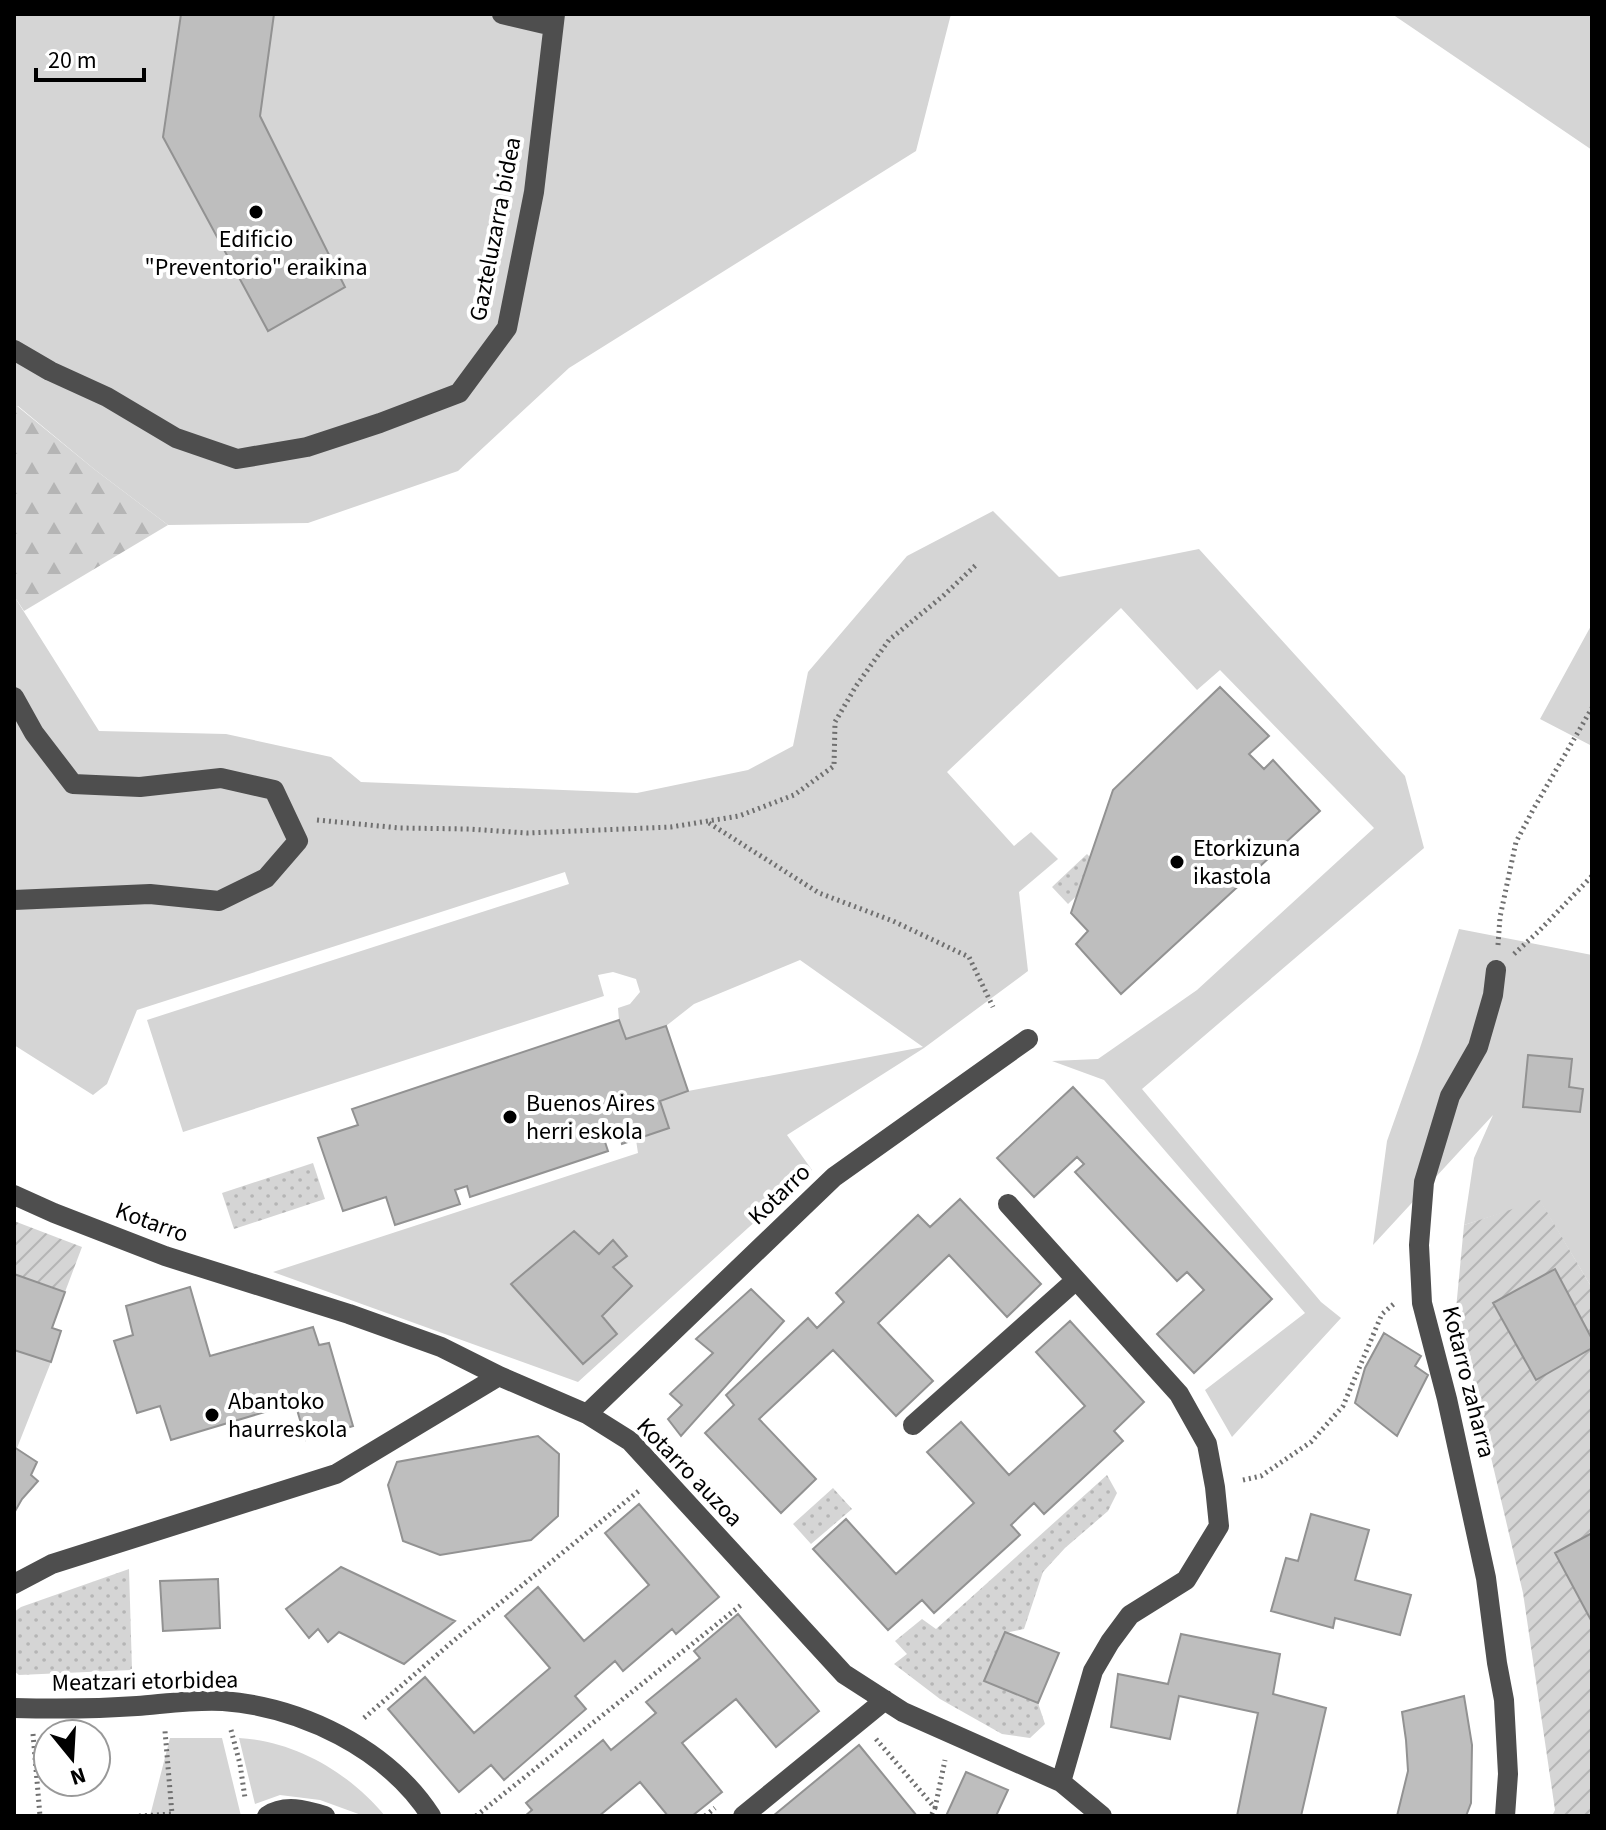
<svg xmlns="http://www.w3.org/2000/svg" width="1606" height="1830" font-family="'Source Sans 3',sans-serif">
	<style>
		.grass { fill: #d5d5d5 }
		.forest { fill: url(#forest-firs) }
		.park { fill: url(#park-dots) }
		.garden { fill: url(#garden-furrows) }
		.building { fill: #bebebe; stroke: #929292; stroke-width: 2 }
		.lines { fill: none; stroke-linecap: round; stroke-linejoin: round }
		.path { stroke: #707070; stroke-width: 5; stroke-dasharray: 2 4; stroke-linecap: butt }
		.minor { stroke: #4e4e4e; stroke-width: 20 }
		.poi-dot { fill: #000; stroke: #fff; stroke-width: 3 }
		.labels { text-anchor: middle; stroke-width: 8; stroke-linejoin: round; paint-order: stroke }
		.street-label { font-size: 24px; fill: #000; stroke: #fff }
		.poi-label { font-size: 24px; fill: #000; stroke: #fff; text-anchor: start }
	</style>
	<defs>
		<pattern id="forest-firs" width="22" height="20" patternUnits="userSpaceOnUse" patternTransform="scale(2)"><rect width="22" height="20" fill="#d5d5d5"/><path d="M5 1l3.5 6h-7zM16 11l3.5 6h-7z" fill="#b5b5b5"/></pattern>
		<pattern id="park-dots" width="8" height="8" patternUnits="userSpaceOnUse" patternTransform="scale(2)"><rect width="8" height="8" fill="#d5d5d5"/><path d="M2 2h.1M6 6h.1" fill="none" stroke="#b5b5b5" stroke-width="1.8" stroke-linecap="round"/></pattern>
		<pattern id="garden-furrows" width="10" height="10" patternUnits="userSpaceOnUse" patternTransform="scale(2)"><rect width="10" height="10" fill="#d5d5d5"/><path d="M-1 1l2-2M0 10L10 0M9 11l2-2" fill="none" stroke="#b5b5b5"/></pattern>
	</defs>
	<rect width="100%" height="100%" fill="#fff"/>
	<path class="grass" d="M 14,14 L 951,14 L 916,151 L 569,368 L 458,471 L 308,523 L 168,525 L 94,469 L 18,406 L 14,408 Z
		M 1392,14 L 1592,14 L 1592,150 Z
		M 993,511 L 1059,577 L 1199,549 L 1405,776 L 1424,848 L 1142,1089 L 1321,1302 L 1341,1318 L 1232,1437 L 1205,1390 L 1305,1313 L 1104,1080 L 1052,1061 L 1098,1059 L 1197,990 L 1374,828 L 1220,670 L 1197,690 L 1121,608 L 947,772 L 1014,846 L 1031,832 L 1058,859 L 1019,892 L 1028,971 L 924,1048 L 787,1135 L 812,1170 L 578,1382 L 273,1272 L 638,1153 L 636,1140 L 669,1128 L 660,1101 L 688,1091 L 923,1047 L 800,960 L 694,1004 L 666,1026 L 626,1039 L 619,1020 L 618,1008 L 630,1004 L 640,992 L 636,979 L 613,972 L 598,975 L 604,996 L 183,1132 L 147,1020 L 569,884 L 565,872 L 137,1010 L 107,1084 L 93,1095 L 14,1045 L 14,596 L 99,731 L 226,734 L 331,757 L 361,782 L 637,793 L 748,770 L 793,746 L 808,672 L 907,556 Z
		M 1592,624 L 1592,746 L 1540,719 Z
		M 1459,929 L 1592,955 L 1592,1288 L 1540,1201 L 1464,1225 L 1474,1158 L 1493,1115 L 1373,1245 L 1387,1141 L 1419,1051 Z
		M 14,1350 L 51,1362 L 17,1448 L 14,1447 Z
		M 170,1738 L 222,1738 L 241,1816 L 150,1816 Z
		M 239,1738 C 295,1741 350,1773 385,1816 L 364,1816 L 320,1800 L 280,1795 L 255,1804 Z"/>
	<path class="forest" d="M 17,406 L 94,469 L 168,525 L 24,611 L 14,596 L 14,408 Z"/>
	<path class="park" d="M 1087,854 L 1103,871 L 1068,904 L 1052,887 Z
		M 313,1163 L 325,1199 L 234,1229 L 222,1193 Z
		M 1107,1475 L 1117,1493 L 1108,1511 L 1065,1548 L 1043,1572 L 1024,1629 L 1005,1633 L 985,1681 L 1038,1703 L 1045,1724 L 1030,1738 L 1002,1734 L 940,1699 L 894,1664 L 907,1654 L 895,1641 L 922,1619 L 936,1629 Z
		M 833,1488 L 852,1509 L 811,1544 L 793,1524 Z
		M 129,1569 L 132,1670 L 19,1675 L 14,1671 L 14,1612 L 21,1607 Z"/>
	<path class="garden" d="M 1540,1200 L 1592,1288 L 1592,1816 L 1552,1816 L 1555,1810 L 1523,1593 L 1456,1309 L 1464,1225 Z
		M 14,1221 L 82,1247 L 65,1292 L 14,1274 Z"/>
	<path class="building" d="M 181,14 L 274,14 L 260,116 L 345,287 L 268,331 L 163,137 Z
		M 1220,687 L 1269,736 L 1249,754 L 1264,769 L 1273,760 L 1320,811 L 1121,994 L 1076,944 L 1088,931 L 1071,913 L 1113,790 Z
		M 619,1020 L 626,1039 L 666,1026 L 688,1091 L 660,1101 L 669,1128 L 622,1144 L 619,1131 L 603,1136 L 608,1151 L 470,1197 L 467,1186 L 455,1190 L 460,1204 L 395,1225 L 386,1197 L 343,1211 L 318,1138 L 358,1125 L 352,1109 Z
		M 1528,1055 L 1572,1059 L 1569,1087 L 1583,1089 L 1580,1112 L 1523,1107 Z
		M 1073,1087 L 1272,1299 L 1194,1373 L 1157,1334 L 1204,1290 L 1187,1272 L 1177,1281 L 1075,1172 L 1084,1164 L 1077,1157 L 1034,1197 L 997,1158 Z
		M 960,1199 L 1041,1284 L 1007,1317 L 949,1255 L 878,1323 L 933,1381 L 896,1416 L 833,1350 L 759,1419 L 816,1479 L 781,1513 L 705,1433 L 734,1405 L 726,1395 L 808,1318 L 817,1328 L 844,1302 L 836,1293 L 918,1215 L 930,1227 Z
		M 574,1231 L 599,1254 L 613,1240 L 627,1256 L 613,1267 L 632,1286 L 602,1316 L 617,1334 L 583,1364 L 511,1284 Z
		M 1555,1269 L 1592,1339 L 1592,1348 L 1536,1380 L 1493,1303 Z
		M 14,1274 L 65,1292 L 52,1328 L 61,1331 L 51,1362 L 14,1350 Z
		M 190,1287 L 210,1356 L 313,1327 L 319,1345 L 329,1343 L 353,1426 L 306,1440 L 295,1403 L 171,1440 L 160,1406 L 137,1413 L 114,1341 L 133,1335 L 126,1306 Z
		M 751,1289 L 784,1321 L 681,1436 L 668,1419 L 682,1405 L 670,1394 L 713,1353 L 696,1339 Z
		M 1070,1321 L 1144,1402 L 1114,1431 L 1123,1441 L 1044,1514 L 1034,1503 L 1011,1525 L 1020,1535 L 934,1613 L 922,1600 L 888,1630 L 813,1549 L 846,1519 L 896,1574 L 974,1503 L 927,1452 L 961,1422 L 1009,1475 L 1085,1406 L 1036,1352 Z
		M 1384,1333 L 1421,1356 L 1415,1366 L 1428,1375 L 1397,1436 L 1355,1403 L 1365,1368 Z
		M 538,1436 L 559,1454 L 558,1516 L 531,1540 L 440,1555 L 403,1541 L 388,1485 L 397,1462 Z
		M 14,1447 L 37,1462 L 31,1475 L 38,1481 L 22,1499 L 14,1513 Z
		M 639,1504 L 719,1597 L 676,1634 L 672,1629 L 623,1671 L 615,1661 L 575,1696 L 586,1709 L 504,1780 L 491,1765 L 459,1792 L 388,1709 L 425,1677 L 474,1733 L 550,1668 L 505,1616 L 538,1587 L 584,1641 L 649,1585 L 605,1533 Z
		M 1311,1514 L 1369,1530 L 1355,1580 L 1411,1595 L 1400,1635 L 1335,1618 L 1333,1628 L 1271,1611 L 1286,1558 L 1298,1561 Z
		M 1592,1533 L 1592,1622 L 1555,1553 Z
		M 341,1567 L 455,1621 L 404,1664 L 339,1632 L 328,1642 L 318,1629 L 309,1638 L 286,1609 Z
		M 218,1579 L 220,1628 L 163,1631 L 160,1581 Z
		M 738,1614 L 819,1711 L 776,1747 L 736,1699 L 682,1743 L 722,1792 L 692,1816 L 668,1816 L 640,1782 L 599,1816 L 525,1816 L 532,1810 L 526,1803 L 603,1740 L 611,1750 L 656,1713 L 646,1702 L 700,1658 L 694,1651 Z
		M 1005,1632 L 1059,1653 L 1038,1703 L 984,1681 Z
		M 1181,1634 L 1280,1654 L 1273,1694 L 1326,1708 L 1301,1816 L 1237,1816 L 1258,1713 L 1179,1696 L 1170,1739 L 1111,1727 L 1118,1674 L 1168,1684 Z
		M 1464,1696 L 1472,1745 L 1471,1803 L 1466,1816 L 1397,1816 L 1408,1771 L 1406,1740 L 1402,1712 Z
		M 859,1745 L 917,1816 L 773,1816 Z
		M 966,1772 L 1008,1790 L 996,1816 L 946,1816 Z"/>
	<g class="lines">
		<path class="path" d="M 317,820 L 400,828 L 469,829 L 527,833 L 671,827 L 739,816 L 794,795 L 834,766 L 835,722 L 856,686 L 889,640 L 943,596 L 977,564
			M 709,823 L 819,893 L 893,921 L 969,957 L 993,1007
			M 1498,945 L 1500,917 L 1516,842 L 1534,808 L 1592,708
			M 1514,954 L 1539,931 L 1592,876
			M 1243,1480 L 1261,1476 L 1311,1442 L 1343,1406 L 1382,1314 L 1396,1302
			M 364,1718 L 452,1642 L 640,1490
			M 231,1730 L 240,1764 L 245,1798
			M 33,1734 L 40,1816
			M 876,1739 L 935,1808 L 931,1816
			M 935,1808 L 945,1760
			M 139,1816 L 172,1814 L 165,1731
			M 476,1816 L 741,1605
			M 705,1816 L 715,1808"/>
		<path class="minor" d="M 502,14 L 553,26
			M 14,350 L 50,371 L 107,397 L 176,438 L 237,459 L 307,447 L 380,423 L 459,393 L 507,328 L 534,192 L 555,14
			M 14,697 L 34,733 L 73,784 L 140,787 L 221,778 L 274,790 L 298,841 L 266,878 L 219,901 L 150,894 L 14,900
			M 1496,970 L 1493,995 L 1478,1047 L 1450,1096 L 1424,1182 L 1419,1245 L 1422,1303 L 1447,1399 L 1486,1578 L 1497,1663 L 1504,1700 L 1508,1774 L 1505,1816
			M 14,1195 L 54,1213 L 165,1256 L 349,1314 L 441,1347 L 499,1376
			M 1008,1204 L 1179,1394 L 1207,1444 L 1215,1487 L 1219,1526 L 1186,1580 L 1130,1615 L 1110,1642 L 1093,1671 L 1061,1782
			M 587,1414 L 834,1177 L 1028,1039
			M 913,1425 L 1076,1280
			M 14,1584 L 52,1564 L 336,1474 L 499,1376 L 587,1414 L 630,1441 L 844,1674 L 903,1712 L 1061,1782 L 1102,1816
			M 14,1708 C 56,1709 95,1709 137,1706 C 163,1704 197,1699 223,1701 C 301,1707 387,1748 431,1816
			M 267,1816 C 285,1804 305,1810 325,1816
			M 743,1816 L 885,1700"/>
	</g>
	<g class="poi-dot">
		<circle cx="256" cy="212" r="8"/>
		<circle cx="1177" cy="862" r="8"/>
		<circle cx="510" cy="1117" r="8"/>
		<circle cx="212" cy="1415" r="8"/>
	</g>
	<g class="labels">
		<g class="street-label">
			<text transform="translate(495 229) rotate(-79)" y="8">Gazteluzarra bidea</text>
			<text transform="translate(779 1194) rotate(-44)" y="8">Kotarro</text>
			<text transform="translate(152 1222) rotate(20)" y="8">Kotarro</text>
			<text transform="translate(1469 1382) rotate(76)" y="8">Kotarro zaharra</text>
			<text transform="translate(690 1472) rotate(46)" y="8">Kotarro auzoa</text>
			<text transform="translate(145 1681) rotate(-1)" y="8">Meatzari etorbidea</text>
		</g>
		<g class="poi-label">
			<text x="256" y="247" text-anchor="middle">Edificio<tspan x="256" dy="28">"Preventorio" eraikina</tspan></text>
			<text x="1193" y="856">Etorkizuna<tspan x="1193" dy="28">ikastola</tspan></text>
			<text x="526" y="1111">Buenos Aires<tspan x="526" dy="28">herri eskola</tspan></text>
			<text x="228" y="1409">Abantoko<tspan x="228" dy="28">haurreskola</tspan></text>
		</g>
	</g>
	<rect width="1606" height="1830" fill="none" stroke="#000000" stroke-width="32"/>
	<g transform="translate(72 1758) rotate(162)"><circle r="38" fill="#ffffff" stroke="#999999" stroke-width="2"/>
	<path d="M0-6L14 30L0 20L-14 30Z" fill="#000000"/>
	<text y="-12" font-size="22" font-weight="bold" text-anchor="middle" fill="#000000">N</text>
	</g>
	<path d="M36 68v12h108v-12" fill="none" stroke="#000000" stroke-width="4"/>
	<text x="48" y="68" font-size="24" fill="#000000" stroke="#ffffff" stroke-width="6" paint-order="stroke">20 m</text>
</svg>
